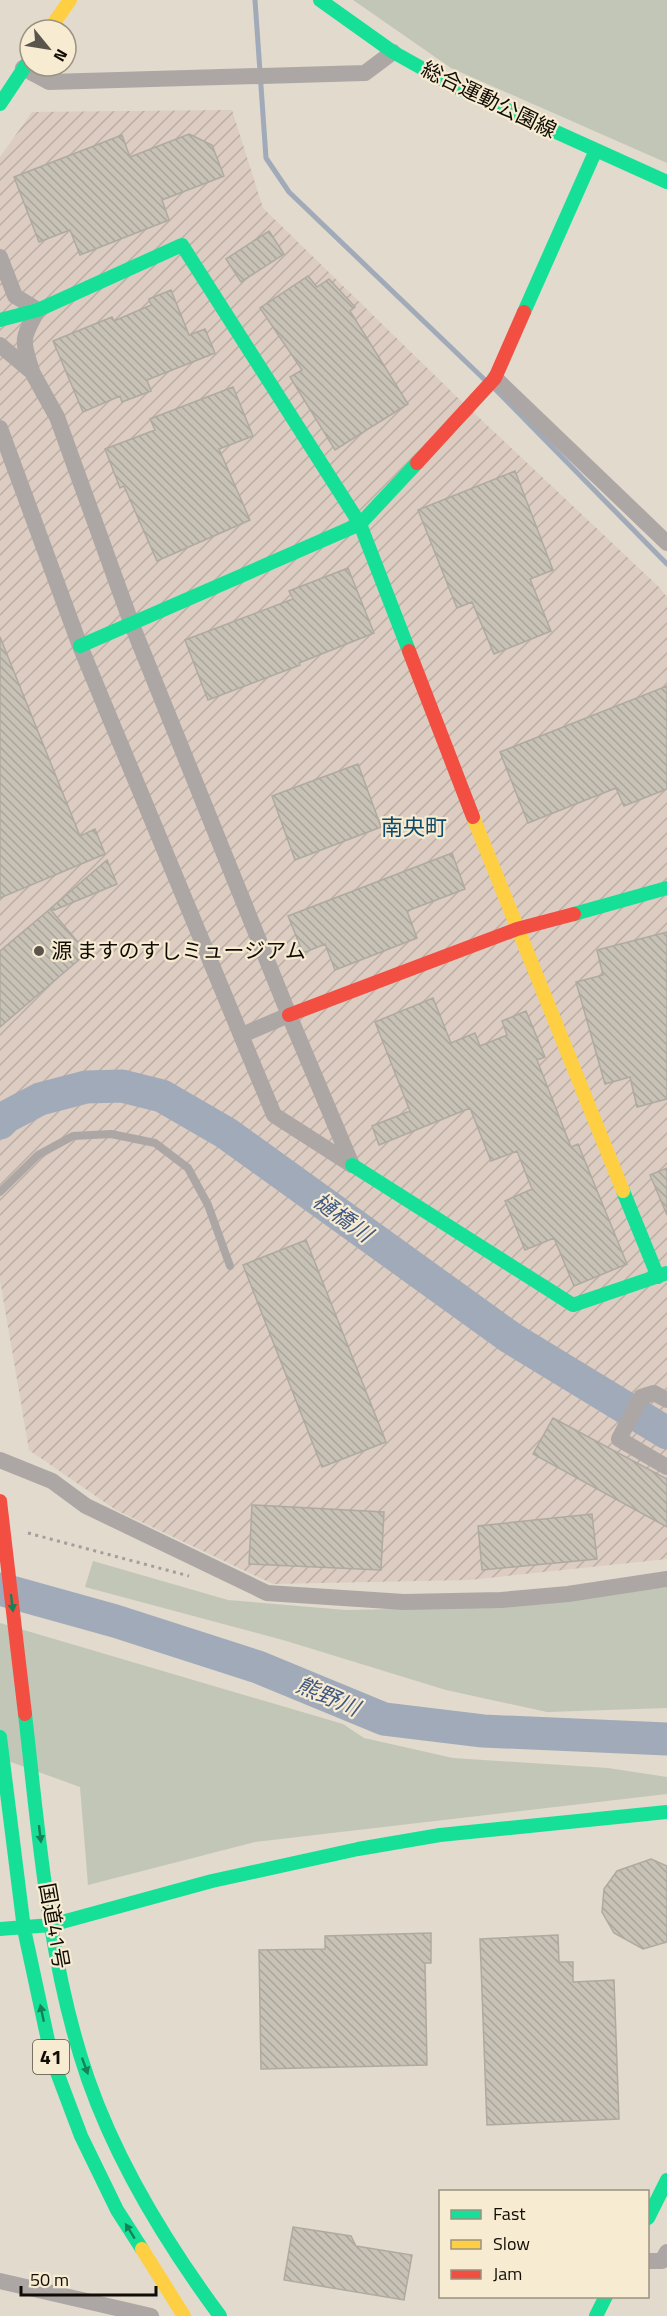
<svg xmlns="http://www.w3.org/2000/svg" width="667" height="2316" font-family="'Titillium Web','Noto Sans JP',sans-serif">
	<style>
		.industrial { fill: url(#industrial-furrows) }
		.green { fill: #c2c6b6 }
		.lines { fill: none; stroke-linecap: round; stroke-linejoin: round }
		.stream { stroke: #a1aab9; stroke-width: 5 }
		.river { stroke: #a1aab9; stroke-width: 33 }
		.building { fill: url(#building-back-hatch); stroke: #afaaa0; stroke-width: 1.5 }
		.path { stroke: #a49e9b; stroke-width: 3; stroke-dasharray: 3 4.5; stroke-linecap: butt }
		.lane { stroke: #aca7a5; stroke-width: 8 }
		.street { stroke: #aca7a5; stroke-width: 16 }
		.fast { stroke: #16e098; stroke-width: 14 }
		.slow { stroke: #ffcf43; stroke-width: 14 }
		.jam { stroke: #f24e42; stroke-width: 14 }
		.oneway { fill: #148156 }
		.poi-dot { fill: #5a554b; stroke: #f7ebd2; stroke-width: 2 }
		.labels { text-anchor: middle; stroke-width: 4.5; stroke-linejoin: round; paint-order: stroke }
		.shield { fill: #f7ebd2; stroke: #565042; stroke-width: 1.5 }
		.shield-label { font-size: 20px; font-weight: bold; fill: #110d05 }
		.street-label { font-size: 21px; fill: #110d05; stroke: #f7ebd2 }
		.poi-label { font-size: 21px; fill: #110d05; stroke: #f7ebd2; text-anchor: start }
		.neighbourhood-label { font-size: 22px; fill: #0d4b6b; stroke: #f7ebd2 }
		.water-label { font-size: 22px; font-style: italic; fill: #405881; stroke: #f7ebd2 }
	</style>
	<defs>
		<pattern id="industrial-furrows" width="10" height="10" patternUnits="userSpaceOnUse" patternTransform="scale(1.5)"><rect width="10" height="10" fill="#dcccc1"/><path d="M-1 1l2-2M0 10L10 0M9 11l2-2" fill="none" stroke="#bcaea4"/></pattern>
		<pattern id="building-back-hatch" width="6" height="6" patternUnits="userSpaceOnUse" patternTransform="scale(1.5)"><rect width="6" height="6" fill="#c7c1b6"/><path d="M-1 5l2 2M0 0l6 6M5-1l2 2" fill="none" stroke="#aaa59b"/></pattern>
	</defs>
	<rect width="100%" height="100%" fill="#e1dacd"/>
	<path class="industrial" d="M 232,110 L 263,208 L 456,396 L 659,587 L 667,597 L 667,1559 L 469,1580 L 273,1584 L 116,1510 L 29,1450 L 0,1280 L 0,157 L 32,112 Z"/>
	<path class="green" d="M 353,0 L 667,0 L 667,163 L 451,68 Z
		M 93,1561 L 228,1600 L 346,1610 L 484,1607 L 667,1587 L 667,1708 L 547,1712 L 446,1690 L 283,1640 L 85,1587 Z
		M 0,1623 L 343,1724 L 364,1738 L 453,1758 L 608,1768 L 667,1777 L 667,1794 L 255,1842 L 88,1885 L 80,1787 L 0,1758 Z"/>
	<g class="lines">
		<path class="stream" d="M 255,0 L 266,158 L 289,192 L 486,381
			M 493,387 L 667,564"/>
		<path class="river" d="M 0,1123 L 6,1117 L 40,1099 L 86,1087 L 122,1086 L 162,1096 L 226,1133 L 511,1338 L 667,1433
			M 0,1589 L 115,1621 L 258,1667 L 384,1719 L 483,1731 L 667,1739"/>
	</g>
	<path class="building" d="M 189,134 L 212,145 L 224,176 L 162,200 L 169,220 L 80,255 L 70,230 L 39,242 L 14,177 L 122,135 L 130,157 Z
		M 269,231 L 284,254 L 241,282 L 226,259 Z
		M 308,276 L 317,287 L 329,279 L 355,307 L 350,311 L 408,404 L 335,450 L 290,377 L 302,370 L 260,308 Z
		M 171,290 L 189,335 L 205,329 L 215,353 L 147,380 L 151,391 L 122,402 L 120,396 L 83,412 L 53,341 L 112,317 L 114,321 L 151,305 L 149,299 Z
		M 233,387 L 253,436 L 219,449 L 250,520 L 157,561 L 124,486 L 120,488 L 105,449 L 155,430 L 150,419 Z
		M 515,471 L 553,570 L 530,579 L 551,631 L 494,654 L 472,602 L 457,608 L 418,510 Z
		M 348,568 L 374,633 L 299,663 L 300,665 L 208,700 L 185,640 L 293,599 L 289,591 Z
		M 0,637 L 80,836 L 95,829 L 105,854 L 0,898 Z
		M 667,686 L 667,789 L 624,806 L 616,788 L 528,823 L 500,752 Z
		M 358,764 L 381,827 L 295,860 L 272,796 Z
		M 452,853 L 465,889 L 407,911 L 417,938 L 335,970 L 325,944 L 303,953 L 288,916 Z
		M 107,860 L 117,884 L 52,911 L 51,908 Z
		M 50,909 L 87,953 L 0,1027 L 0,951 Z
		M 667,932 L 667,1099 L 637,1107 L 630,1077 L 605,1084 L 576,982 L 603,975 L 597,950 Z
		M 433,998 L 451,1043 L 475,1033 L 480,1046 L 507,1035 L 502,1021 L 526,1011 L 545,1057 L 537,1060 L 571,1147 L 578,1144 L 627,1264 L 574,1286 L 554,1238 L 525,1250 L 505,1201 L 532,1189 L 517,1151 L 491,1161 L 470,1108 L 379,1145 L 372,1126 L 410,1111 L 375,1022 Z
		M 667,1168 L 667,1215 L 650,1175 Z
		M 306,1240 L 386,1442 L 322,1467 L 243,1265 Z
		M 553,1418 L 667,1479 L 667,1527 L 533,1454 Z
		M 252,1505 L 384,1512 L 381,1570 L 249,1564 Z
		M 592,1514 L 597,1559 L 482,1570 L 478,1526 Z
		M 651,1859 L 667,1866 L 667,1942 L 643,1949 L 614,1933 L 602,1912 L 604,1889 L 617,1871 Z
		M 431,1933 L 431,1963 L 425,1963 L 427,2065 L 261,2069 L 259,1950 L 325,1949 L 325,1936 Z
		M 558,1935 L 559,1962 L 573,1962 L 573,1982 L 614,1980 L 619,2119 L 487,2125 L 480,1939 Z
		M 293,2227 L 351,2236 L 356,2246 L 412,2255 L 404,2300 L 284,2280 Z"/>
	<g class="lines">
		<path class="path" d="M 28,1533 L 189,1576"/>
		<path class="lane" d="M 0,1192 L 38,1155 L 73,1136 L 111,1134 L 155,1143 L 188,1168 L 208,1205 L 230,1266"/>
		<path class="street" d="M 23,68 L 49,82 L 365,73 L 393,52
			M 0,257 L 15,296 L 38,310 C 21,339 22,341 32,371
			M 0,345 L 32,372 L 57,417 L 132,625 L 289,1015 L 352,1165
			M 495,378 L 667,543
			M 0,428 L 80,646 L 274,1115 L 352,1165
			M 242,1035 L 289,1015
			M 667,1400 L 654,1393 L 641,1397 L 619,1439 L 667,1467
			M 0,1460 L 52,1481 L 86,1506 L 267,1593 L 404,1602 L 501,1600 L 568,1594 L 667,1579
			M 648,2261 L 662,2261 L 667,2252
			M 0,2281 L 151,2316"/>
		<path class="fast" d="M 320,0 L 393,52 L 452,85 L 667,182
			M 0,104 L 30,59
			M 524,312 L 596,150
			M 0,320 L 38,310 L 182,245 L 360,524 L 409,651
			M 80,646 L 360,524 L 417,463
			M 574,914 L 667,888
			M 352,1165 L 573,1305 L 667,1273
			M 623,1191 L 658,1277
			M 25,1714 C 39,1835 48,1963 88,2079 C 118,2165 166,2243 220,2316
			M 0,1737 L 24,1929 L 52,2059 L 81,2136 L 117,2210 L 142,2249
			M 0,1929 L 51,1925 L 212,1881 L 358,1849 L 440,1835 L 667,1812
			M 648,2218 L 667,2180
			M 596,2316 L 606,2296"/>
		<path class="slow" d="M 49,30 L 70,0
			M 473,817 L 623,1191
			M 142,2249 L 184,2316"/>
		<path class="jam" d="M 417,463 L 495,378 L 524,312
			M 409,651 L 473,817
			M 289,1015 L 517,929 L 574,914
			M 0,1501 L 25,1714"/>
	</g>
	<defs><path id="oneway-solid" d="M-6-.8H1V-3.2L6.5 0L1 3.2V.8H-6Z" transform="scale(1.5)"/></defs>
	<g class="oneway">
		<use href="#oneway-solid" transform="translate(12 1603) rotate(83)"/>
		<use href="#oneway-solid" transform="translate(40 1834) rotate(83)"/>
		<use href="#oneway-solid" transform="translate(42 2013) rotate(-102)"/>
		<use href="#oneway-solid" transform="translate(85 2066) rotate(70)"/>
		<use href="#oneway-solid" transform="translate(130 2231) rotate(-122)"/>
	</g>
	<circle class="poi-dot" cx="39" cy="951" r="6"/>
	<g class="labels">
		<rect class="shield" x="33" y="2040" width="36" height="34" rx="4.5"/>
		<g class="shield-label">
			<text x="51" y="2064">41</text>
		</g>
		<g class="street-label">
			<text transform="translate(489 100) rotate(26)" y="7">総合運動公園線</text>
			<text transform="translate(54 1926) rotate(80)" y="7">国道41号</text>
		</g>
		<g class="poi-label">
			<text x="51" y="958">源 ますのすしミュージアム</text>
		</g>
		<g class="neighbourhood-label">
			<text x="414" y="835">南央町</text>
		</g>
		<g class="water-label">
			<text transform="translate(343 1217) rotate(36)" y="8">樋橋川</text>
			<text transform="translate(328 1696) rotate(23)" y="8">熊野川</text>
		</g>
	</g>
	<rect x="439" y="2190" width="210" height="108" fill="#f7ebd2" stroke="#9b9280" stroke-width="1.5"/>
	<rect x="451" y="2210" width="30" height="9" fill="#16e098" stroke="#9b9280" stroke-width="1.5"/>
	<text x="493" y="2220" font-size="18" fill="#110d05">Fast</text>
	<rect x="451" y="2240" width="30" height="9" fill="#ffcf43" stroke="#9b9280" stroke-width="1.5"/>
	<text x="493" y="2250" font-size="18" fill="#110d05">Slow</text>
	<rect x="451" y="2270" width="30" height="9" fill="#f24e42" stroke="#9b9280" stroke-width="1.5"/>
	<text x="493" y="2280" font-size="18" fill="#110d05">Jam</text>
	<g transform="translate(48 48) rotate(120)"><circle r="28" fill="#f7ebd2" stroke="#9b9280" stroke-width="1.5"/>
	<path d="M0-4.5L10 22L0 15L-10 22Z" fill="#5a554b"/>
	<text y="-9" font-size="16" font-weight="bold" text-anchor="middle" fill="#110d05">N</text>
	</g>
	<path d="M21 2286v9h135v-9" fill="none" stroke="#110d05" stroke-width="3"/>
	<text x="30" y="2286" font-size="18" fill="#110d05" stroke="#f7ebd2" stroke-width="4.5" paint-order="stroke">50 m</text>
</svg>
